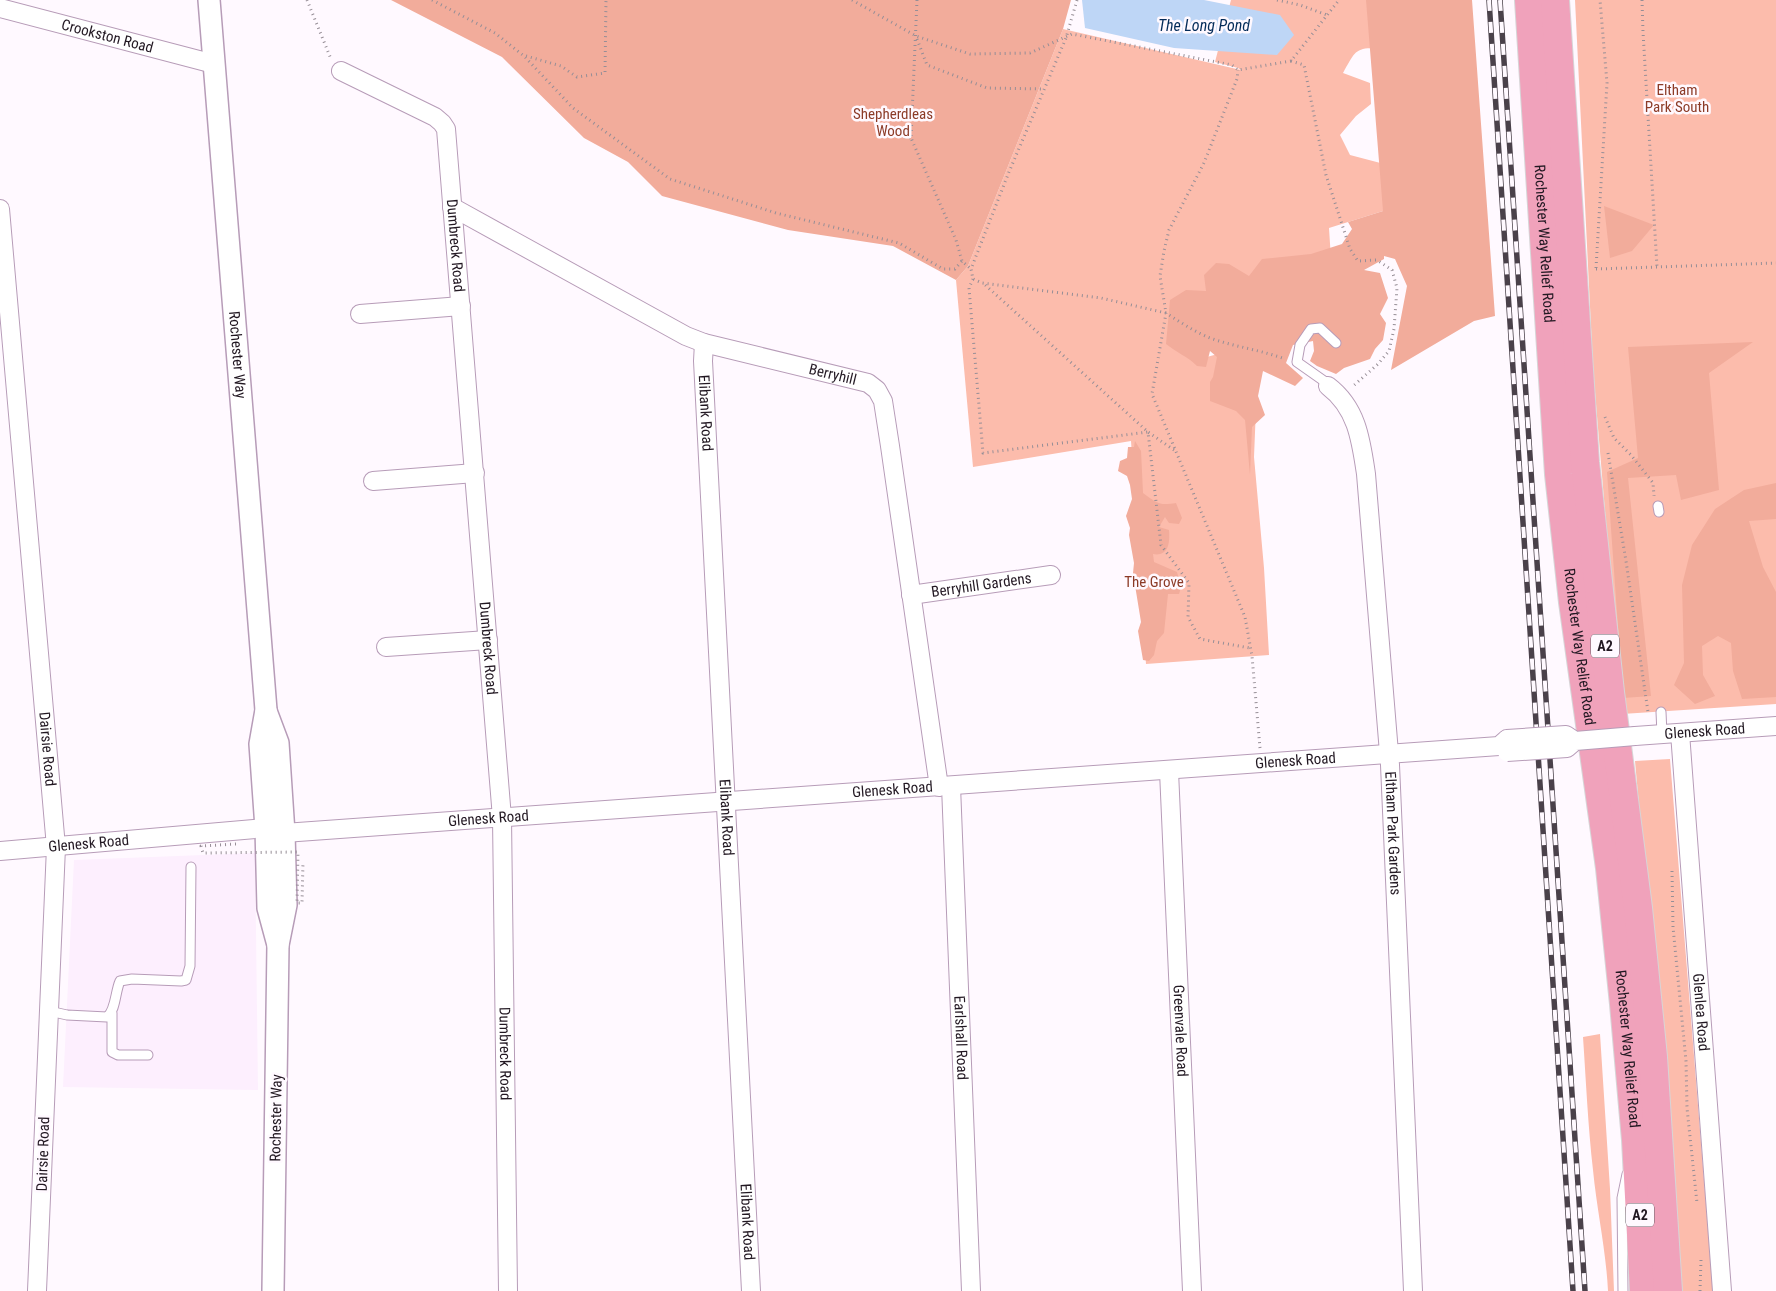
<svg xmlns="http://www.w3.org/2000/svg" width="1776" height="1291" font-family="'Roboto Condensed',sans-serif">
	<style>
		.built { fill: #fdeffe }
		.green { fill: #fcbcac }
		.forest { fill: #f2ac9b }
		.water { fill: #bed6f6 }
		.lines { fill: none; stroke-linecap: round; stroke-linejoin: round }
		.service-casing { stroke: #b79cb8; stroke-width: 11 }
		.minor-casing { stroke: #b79cb8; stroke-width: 20 }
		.tertiary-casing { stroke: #b79cb8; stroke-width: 24 }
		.trunk-casing { stroke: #d7d5d7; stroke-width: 30 }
		.path { stroke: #968e96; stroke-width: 3; stroke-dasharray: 1 4; stroke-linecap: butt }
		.service { stroke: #fff; stroke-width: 9 }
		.minor { stroke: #fff; stroke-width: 18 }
		.tertiary { stroke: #fff; stroke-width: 21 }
		.trunk { stroke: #f0a2bb; stroke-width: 28 }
		.rail-casing { stroke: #4a414a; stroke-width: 5.5 }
		.rail { stroke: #fff9ff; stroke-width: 4; stroke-dasharray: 11; stroke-linecap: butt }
		.minor-bridge-casing { stroke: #b79cb8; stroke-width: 20; stroke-linecap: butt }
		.path-bridge { stroke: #968e96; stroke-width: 3; stroke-dasharray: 1 4; stroke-linecap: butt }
		.minor-bridge { stroke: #fff; stroke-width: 18 }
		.labels { text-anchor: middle; stroke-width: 5; stroke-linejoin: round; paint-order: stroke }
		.shield { fill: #fff9ff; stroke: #645c64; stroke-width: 1 }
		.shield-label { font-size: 14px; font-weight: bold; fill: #221822 }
		.street-label { font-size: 15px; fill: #221822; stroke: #fff9ff }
		.park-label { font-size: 15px; fill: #8c3b27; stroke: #fff9ff }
		.water-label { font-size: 16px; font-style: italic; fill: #032b59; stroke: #fff9ff }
	</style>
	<rect width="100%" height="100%" fill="#fff9ff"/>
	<path class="built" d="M 255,853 L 258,1090 L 63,1087 L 74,860 Z"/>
	<path class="green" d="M 1231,0 L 1370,0 L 1381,49 C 1355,46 1355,52 1343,73 L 1370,83 L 1371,104 L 1356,116 L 1340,135 L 1350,155 L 1388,165 L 1383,211 L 1329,228 L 1331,259 L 1196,360 L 1225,352 L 1256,408 L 1254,457 L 1264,568 L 1269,655 L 1146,664 L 1131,441 L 973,467 L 956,280 L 968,266 L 1063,29 L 1241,70 L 1238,68 L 1215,62 Z
		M 1575,0 L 1776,0 L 1776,704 L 1622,714 L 1593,368 Z
		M 1670,759 L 1713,1291 L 1679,1291 L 1673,1181 L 1635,761 Z
		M 1600,1034 L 1610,1189 L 1614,1291 L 1608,1291 C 1606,1250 1597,1211 1593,1170 C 1588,1126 1586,1081 1583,1037 Z"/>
	<path class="forest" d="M 391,0 L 1071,0 L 1063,29 L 968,266 L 956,280 L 893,246 L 788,230 L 662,196 L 628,162 L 584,138 L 502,57 Z
		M 1366,0 L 1472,0 L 1495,316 L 1474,321 L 1391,370 L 1407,286 L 1395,259 L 1384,256 L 1384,259 L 1364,270 L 1380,273 L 1388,298 L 1380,314 L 1386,323 L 1383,340 L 1375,349 L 1370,359 L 1344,368 L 1336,374 L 1317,366 L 1310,361 L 1314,351 L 1313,341 L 1293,345 L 1286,363 L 1303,378 L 1295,386 L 1263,371 L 1258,396 L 1265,415 L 1252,427 L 1250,475 L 1245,420 L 1236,411 L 1210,401 L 1210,382 L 1213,377 L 1217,357 L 1210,351 L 1206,367 L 1197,366 C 1187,356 1177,353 1166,344 L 1170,300 L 1186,290 L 1206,291 L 1204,275 L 1216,263 L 1229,264 L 1249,276 L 1262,259 L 1311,254 L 1342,244 L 1352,229 L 1348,222 L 1383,211 Z
		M 1604,206 L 1654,225 L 1632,251 L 1610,258 Z
		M 1753,342 L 1709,373 L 1719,490 L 1681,500 L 1676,475 L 1628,478 L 1651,696 L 1623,698 L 1607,472 L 1638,458 L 1628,347 Z
		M 1135,441 L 1141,451 L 1143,493 C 1157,503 1159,506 1176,503 L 1182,518 L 1179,524 L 1169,523 L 1165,517 L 1159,527 L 1169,530 C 1170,542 1169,557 1153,554 L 1154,562 L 1177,572 L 1181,587 L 1179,594 L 1168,594 L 1164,633 L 1157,641 L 1154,655 L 1149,661 L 1143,660 L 1138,631 L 1141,622 L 1133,573 L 1134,563 L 1129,535 L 1130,528 L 1126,516 L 1132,499 L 1130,485 L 1127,476 L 1118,471 L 1120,461 L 1127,458 L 1128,447 L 1134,447 Z
		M 1776,483 L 1776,519 L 1749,521 L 1763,567 L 1776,592 L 1776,697 L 1742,699 L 1733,671 L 1731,643 L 1718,636 L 1702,646 L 1703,675 L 1715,696 L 1695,704 L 1674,685 L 1684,663 L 1682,585 L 1692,545 L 1715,509 L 1744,490 Z"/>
	<path class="water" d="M 1082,0 L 1204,0 L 1280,15 L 1294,35 L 1277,55 L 1174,48 L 1085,28 Z"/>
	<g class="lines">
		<defs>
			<path id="service" d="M 1328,386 L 1324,381 L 1297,362 L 1300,345 L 1311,329 L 1320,328 L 1336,343
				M 1658,506 L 1659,512
				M 1661,712 L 1662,734
				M 49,1011 L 67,1015 L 107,1017 C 116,1010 115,992 120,981 L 132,979 L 181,981 L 186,980 L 190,966 L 191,867
				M 112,1013 L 112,1052 L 118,1055 L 148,1055
				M 1623,1291 L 1622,1198 L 1627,1174"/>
			<g id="minor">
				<path id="s1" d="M 0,8 L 214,64"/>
				<path id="s2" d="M 341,71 L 435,117 L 442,123 L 446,129 L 502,818 L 508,1291"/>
				<path id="s3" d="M 452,207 L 686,336 L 704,343 L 868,383 L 877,390 L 883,401 L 890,446 L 939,787"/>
				<path id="s4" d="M 0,209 L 56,847 L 37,1291"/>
				<path d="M 360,314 L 461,306"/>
				<path id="s5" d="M 704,343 L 703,361 L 751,1291"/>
				<path id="s6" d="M 1328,386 C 1357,408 1361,440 1366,474 L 1390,765 L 1413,1291"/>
				<path d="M 373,481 L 475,473"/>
				<path id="s7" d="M 911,595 L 1051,575"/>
				<path d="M 386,647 L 488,640"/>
				<path id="s8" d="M 1680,733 L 1722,1291"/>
				<path id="s9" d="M 1635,736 L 1776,726"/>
				<path id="s10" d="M 1169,771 L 1192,1291"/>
				<path id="s11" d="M 951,786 L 971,1291"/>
				<path id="s12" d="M 284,833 L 1499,746 L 1507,739"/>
				<path id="s13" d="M 0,851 L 266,828"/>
			</g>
			<g id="tertiary">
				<path id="s14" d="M 209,0 L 266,710 L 260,744 L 266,828 L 268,908 L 278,945"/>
				<path d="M 266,711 L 278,743 L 284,833 L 286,905 L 278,945 L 273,1291"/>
			</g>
			<g id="trunk">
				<path id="s15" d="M 1529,0 L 1559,474 L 1573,602 L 1610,868 L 1624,1004 L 1636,1140 L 1644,1291"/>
				<path d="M 1555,0 L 1585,462 L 1610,692 L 1638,908 L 1653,1057 L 1668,1291"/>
			</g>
		</defs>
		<use href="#service" class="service-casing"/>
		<use href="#minor" class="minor-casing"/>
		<use href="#tertiary" class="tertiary-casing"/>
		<use href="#trunk" class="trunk-casing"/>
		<path class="path" d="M 307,0 L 331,59
			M 432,0 L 495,33 L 524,56 L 573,108 L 670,179 L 776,213 L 899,243 L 943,269 L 955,269 L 962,261
			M 852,0 L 916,36 L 970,54 L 1030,53 L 1072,34 L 1232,65 L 1238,70 L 1291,61 L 1339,0
			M 917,0 L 911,138 L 956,240 L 962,261 L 971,269
			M 1077,0 L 1066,38 L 1009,172 L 971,269 L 973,279 L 982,283 L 1101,298 L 1166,313 L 1160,276 L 1164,251 L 1169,230 L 1204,163 L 1237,79 L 1238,70
			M 1277,0 L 1300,5 L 1327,15
			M 1642,0 L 1643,32 L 1657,267
			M 917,39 L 927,65 L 987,88 L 1043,89
			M 526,56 L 561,66 L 577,77 L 605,73 L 606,0
			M 1291,61 L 1304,65 L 1326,175 L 1350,249 L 1358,261 L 1377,260 L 1392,270 L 1397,288 L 1394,329 L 1389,351 L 1378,364 L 1352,387
			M 880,132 L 911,138
			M 1596,268 L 1607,83 L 1600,0
			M 1596,269 L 1776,263
			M 973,279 L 969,288 L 983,453 L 1148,432 L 983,283
			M 1605,417 L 1614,438 L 1631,455 L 1650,479 L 1653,483 L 1654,496
			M 1174,450 L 1148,432 L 1161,545 L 1189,583 L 1188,617 L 1200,639 L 1250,648
			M 1608,453 L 1626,561 L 1648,712
			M 1260,748 L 1252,656 L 1245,617 L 1152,394 L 1166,313 C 1180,322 1195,332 1210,338 C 1235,347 1261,350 1285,359
			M 1672,871 L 1673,927 L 1686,1061 L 1687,1108 L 1697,1203
			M 1700,1291 L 1701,1259"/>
		<use href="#service" class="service"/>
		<use href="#minor" class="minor"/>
		<use href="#tertiary" class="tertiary"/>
		<use href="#trunk" class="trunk"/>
		<defs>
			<path id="rail" d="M 1489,0 L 1573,1291
				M 1500,0 L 1585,1291"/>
		</defs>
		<use href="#rail" class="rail-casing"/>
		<use href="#rail" class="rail"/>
		<defs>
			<path id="minor-bridge" d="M 1507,739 L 1566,735 L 1575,741
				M 1507,752 L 1567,748 L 1575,741 L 1635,736"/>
		</defs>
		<use href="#minor-bridge" class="minor-bridge-casing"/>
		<path class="path-bridge" d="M 236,844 L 201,846 L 203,853 L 298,852 L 297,903 L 302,903 L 303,862"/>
		<use href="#minor-bridge" class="minor-bridge"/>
	</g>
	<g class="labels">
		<g class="shield">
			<rect x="1591" y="634.5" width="28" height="23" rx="4"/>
			<rect x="1626" y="1203.5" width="28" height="23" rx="4"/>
		</g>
		<g class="shield-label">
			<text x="1605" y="651">A2</text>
			<text x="1640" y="1220">A2</text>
		</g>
		<g class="street-label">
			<text dy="5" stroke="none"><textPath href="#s1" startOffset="111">Crookston Road</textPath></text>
			<text dy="5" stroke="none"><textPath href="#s15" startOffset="244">Rochester Way Relief Road</textPath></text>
			<text dy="5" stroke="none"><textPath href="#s2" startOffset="238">Dumbreck Road</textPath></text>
			<text dy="5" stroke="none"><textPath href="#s14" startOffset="356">Rochester Way</textPath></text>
			<text dy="5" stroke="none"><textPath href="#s3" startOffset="419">Berryhill</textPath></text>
			<text dy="5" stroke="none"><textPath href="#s5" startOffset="70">Elibank Road</textPath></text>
			<text dy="5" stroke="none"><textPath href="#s7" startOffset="71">Berryhill Gardens</textPath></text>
			<text dy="5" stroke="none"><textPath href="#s15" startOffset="649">Rochester Way Relief Road</textPath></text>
			<text dy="5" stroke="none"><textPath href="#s2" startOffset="642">Dumbreck Road</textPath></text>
			<text dy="5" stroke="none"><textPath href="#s9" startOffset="70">Glenesk Road</textPath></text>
			<text dy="5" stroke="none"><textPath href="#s4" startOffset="542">Dairsie Road</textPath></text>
			<text dy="5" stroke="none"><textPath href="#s12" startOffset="1014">Glenesk Road</textPath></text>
			<text dy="5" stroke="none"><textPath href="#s12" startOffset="610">Glenesk Road</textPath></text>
			<text dy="5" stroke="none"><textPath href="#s5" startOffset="475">Elibank Road</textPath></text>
			<text dy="5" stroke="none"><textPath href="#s12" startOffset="205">Glenesk Road</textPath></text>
			<text dy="5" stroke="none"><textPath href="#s6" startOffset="459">Eltham Park Gardens</textPath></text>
			<text dy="5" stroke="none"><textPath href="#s13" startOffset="89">Glenesk Road</textPath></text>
			<text dy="5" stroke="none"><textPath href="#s8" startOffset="280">Glenlea Road</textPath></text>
			<text dy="5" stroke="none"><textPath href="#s10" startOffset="260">Greenvale Road</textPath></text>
			<text dy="5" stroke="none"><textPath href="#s11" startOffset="252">Earlshall Road</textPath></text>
			<text dy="5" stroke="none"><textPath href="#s15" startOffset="1054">Rochester Way Relief Road</textPath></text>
			<text dy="5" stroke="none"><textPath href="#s2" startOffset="1048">Dumbreck Road</textPath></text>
			<text transform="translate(276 1118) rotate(-89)" y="5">Rochester Way</text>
			<text transform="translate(43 1154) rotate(-88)" y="5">Dairsie Road</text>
			<text dy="5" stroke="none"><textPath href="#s5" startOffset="880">Elibank Road</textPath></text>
		</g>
		<g class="park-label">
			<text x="1677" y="95">Eltham<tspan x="1677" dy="17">Park South</tspan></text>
			<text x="893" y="119">Shepherdleas<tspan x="893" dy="17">Wood</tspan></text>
			<text x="1154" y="587">The Grove</text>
		</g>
		<g class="water-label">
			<text x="1204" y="31">The Long Pond</text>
		</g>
	</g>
</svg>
